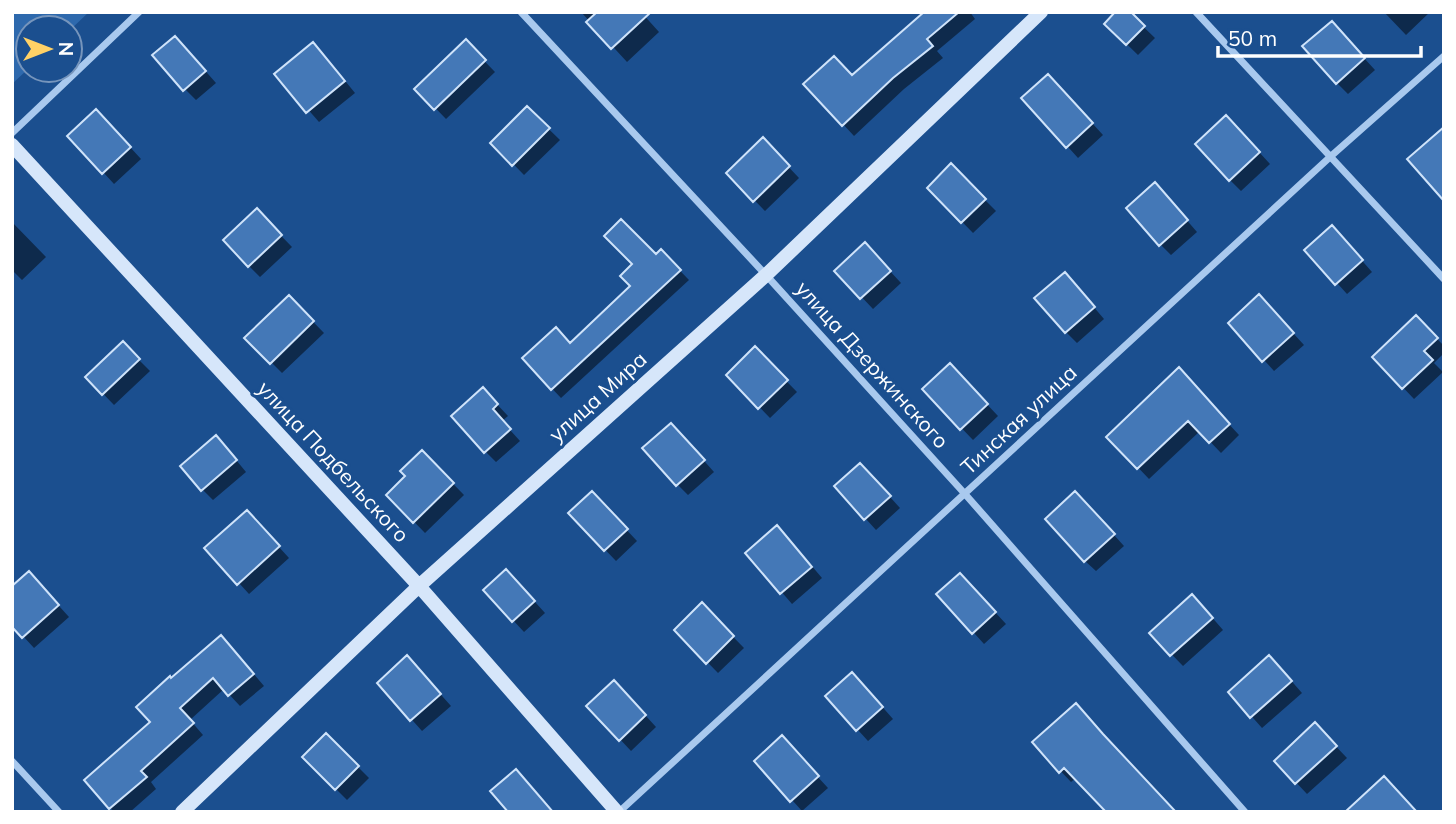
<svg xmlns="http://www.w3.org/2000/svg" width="1456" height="824" font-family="Mulish,sans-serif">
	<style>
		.green { fill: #2e69ad }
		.shadow { fill: #0007 }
		.building { fill: #4478b7; stroke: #cfe3fa; stroke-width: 2 }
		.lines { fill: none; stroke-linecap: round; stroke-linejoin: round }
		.minor { stroke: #a9c9ee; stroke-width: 7 }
		.secondary { stroke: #d6e6fa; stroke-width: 14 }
		.labels { text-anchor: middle; stroke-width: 6; stroke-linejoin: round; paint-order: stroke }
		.street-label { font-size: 21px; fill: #fff; stroke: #1b4f8f }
	</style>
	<rect width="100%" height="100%" fill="#1b4f8f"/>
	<path class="green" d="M 12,12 L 89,12 L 70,30 L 70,28 L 28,28 L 28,69 L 12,84 Z"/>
	<path class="shadow" d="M 581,12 L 641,12 L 659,32 L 627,62 Z
		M 927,12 L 970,12 L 975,19 L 937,51 L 943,58 L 904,89 L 854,136 L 806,84 L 852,77 Z
		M 1128,12 L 1155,38 L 1138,55 L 1106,24 Z
		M 1384,12 L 1430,12 L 1406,35 Z
		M 1342,34 L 1375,70 L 1348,94 L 1337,83 Z
		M 466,42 L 495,72 L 446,119 L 417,89 Z
		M 186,49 L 216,83 L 196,100 L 185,89 Z
		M 324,55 L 355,93 L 319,122 L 277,74 Z
		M 1059,87 L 1103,135 L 1078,158 L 1024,98 Z
		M 527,108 L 560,140 L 524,175 L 493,143 Z
		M 107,122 L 141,159 L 114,184 L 70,136 Z
		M 1237,128 L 1270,164 L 1241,191 L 1230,180 Z
		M 763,140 L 799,178 L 765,211 L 728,173 Z
		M 951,166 L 996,211 L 973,233 L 929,188 Z
		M 1165,195 L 1197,232 L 1171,255 L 1160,244 Z
		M 257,211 L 292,247 L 260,277 L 249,266 Z
		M 12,222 L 46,257 L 22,280 L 12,270 Z
		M 1343,239 L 1372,272 L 1347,294 L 1337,283 Z
		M 661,251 L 689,280 L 561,398 L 524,359 L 571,345 L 633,287 Z
		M 876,256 L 901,283 L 873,309 L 837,271 Z
		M 1075,285 L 1104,319 L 1077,343 L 1066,332 Z
		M 289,297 L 324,333 L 282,373 L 247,338 Z
		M 1270,308 L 1304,345 L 1274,371 L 1264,360 Z
		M 1416,317 L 1444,346 L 1444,353 L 1434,363 L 1443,372 L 1414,399 L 1374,357 Z
		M 123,344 L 150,371 L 114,405 L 87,377 Z
		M 755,349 L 797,392 L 770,418 L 728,375 Z
		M 950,365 L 998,416 L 973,440 L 924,389 Z
		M 1189,381 L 1239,435 L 1221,453 L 1200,431 L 1149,479 L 1109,437 Z
		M 493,400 L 508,416 L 502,421 L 520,441 L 496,462 L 486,452 Z
		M 682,436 L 714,472 L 688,495 L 678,485 Z
		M 227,449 L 246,472 L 213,500 L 202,489 Z
		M 422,452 L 464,495 L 425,533 L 388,495 L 408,476 Z
		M 871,476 L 900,508 L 876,530 L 836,486 Z
		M 592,493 L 637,541 L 616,561 L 570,513 Z
		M 1086,504 L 1124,546 L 1096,571 L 1085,561 Z
		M 257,523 L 289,558 L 249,594 L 207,548 Z
		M 788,538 L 822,578 L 792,604 L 748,553 Z
		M 517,582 L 545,613 L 524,632 L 485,590 Z
		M 40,585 L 69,617 L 34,648 L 12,624 Z
		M 971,586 L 1006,624 L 984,644 L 939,594 Z
		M 702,605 L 744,648 L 718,673 L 676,630 Z
		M 1203,607 L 1223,630 L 1183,666 L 1151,633 Z
		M 232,648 L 264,686 L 240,706 L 224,689 L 190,720 L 203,735 L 151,782 L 156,789 L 130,812 L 114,812 L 86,781 L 153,722 L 171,680 Z
		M 1280,668 L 1302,693 L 1262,728 L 1230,692 Z
		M 418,669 L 451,706 L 422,731 L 379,683 Z
		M 863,685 L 893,719 L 868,741 L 827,696 Z
		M 625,693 L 656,727 L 631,751 L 589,706 Z
		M 326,735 L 369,778 L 347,800 L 304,757 Z
		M 1326,736 L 1347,758 L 1307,794 L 1276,761 Z
		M 1034,743 L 1076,778 L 1071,782 Z
		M 792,749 L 828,788 L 802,811 L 792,800 Z"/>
	<path class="building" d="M 597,12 L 651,12 L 611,49 L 586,22 Z
		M 924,12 L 959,12 L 927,39 L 933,46 L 893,78 L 842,126 L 803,84 L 834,56 L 852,75 Z
		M 1115,12 L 1131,12 L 1145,26 L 1126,45 L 1104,24 Z
		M 1332,21 L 1365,58 L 1336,84 L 1302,46 Z
		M 175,36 L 206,71 L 183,91 L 152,55 Z
		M 466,39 L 486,60 L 434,110 L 414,89 Z
		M 313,42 L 345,81 L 306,113 L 274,74 Z
		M 1048,74 L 1093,123 L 1066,148 L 1021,98 Z
		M 527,106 L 550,128 L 512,166 L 490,143 Z
		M 96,109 L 131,147 L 102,174 L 67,136 Z
		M 1226,115 L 1260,152 L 1229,181 L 1195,144 Z
		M 1444,127 L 1444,201 L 1407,159 Z
		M 763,137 L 790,166 L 753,202 L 726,173 Z
		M 951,163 L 986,199 L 961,223 L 927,188 Z
		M 1155,182 L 1188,220 L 1159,246 L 1126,208 Z
		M 257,208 L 282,235 L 248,267 L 223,240 Z
		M 621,219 L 656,254 L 661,249 L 681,270 L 551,390 L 522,358 L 556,327 L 570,343 L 630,286 L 620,276 L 632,264 L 604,236 Z
		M 1332,225 L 1363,260 L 1335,285 L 1304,250 Z
		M 865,242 L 891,271 L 860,299 L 834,271 Z
		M 1065,272 L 1095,307 L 1065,333 L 1034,298 Z
		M 1259,294 L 1294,333 L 1262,362 L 1228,323 Z
		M 289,295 L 314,321 L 270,364 L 244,338 Z
		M 1416,315 L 1438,338 L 1424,351 L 1433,360 L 1402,389 L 1372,357 Z
		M 123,341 L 140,359 L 102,395 L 85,377 Z
		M 755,346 L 788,380 L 758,409 L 726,375 Z
		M 950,363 L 988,404 L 960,430 L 922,389 Z
		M 1179,367 L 1230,424 L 1209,443 L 1188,421 L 1137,469 L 1106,437 Z
		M 483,387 L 498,404 L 493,409 L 511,429 L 484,453 L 451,416 Z
		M 671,423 L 705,460 L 676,486 L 642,448 Z
		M 216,435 L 237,460 L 201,491 L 180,466 Z
		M 422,450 L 454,483 L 413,523 L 386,495 L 405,476 L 400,471 Z
		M 860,463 L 891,496 L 864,520 L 834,486 Z
		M 592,491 L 628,529 L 604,551 L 568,513 Z
		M 1075,491 L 1115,534 L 1084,562 L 1045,519 Z
		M 247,510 L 280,546 L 237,585 L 204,548 Z
		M 777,525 L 812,567 L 780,594 L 745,553 Z
		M 506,569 L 535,601 L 512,622 L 483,590 Z
		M 29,571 L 59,605 L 22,638 L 12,627 L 12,586 Z
		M 960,573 L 996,612 L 972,634 L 936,594 Z
		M 1192,594 L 1213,618 L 1170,656 L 1149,633 Z
		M 702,602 L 734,636 L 706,664 L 674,630 Z
		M 221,635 L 254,674 L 228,696 L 213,678 L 180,708 L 194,723 L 141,771 L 147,777 L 109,809 L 84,780 L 150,722 L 136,707 L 170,676 L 171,678 Z
		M 407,655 L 441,694 L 410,721 L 377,683 Z
		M 1269,655 L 1292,681 L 1250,718 L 1228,692 Z
		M 852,672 L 883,707 L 856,731 L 825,696 Z
		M 614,680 L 646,715 L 619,741 L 586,706 Z
		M 1076,703 L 1103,734 L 1176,812 L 1106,812 L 1064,768 L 1059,773 L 1032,742 Z
		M 1315,722 L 1337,746 L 1295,784 L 1274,761 Z
		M 326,733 L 359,766 L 335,790 L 302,757 Z
		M 782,735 L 819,776 L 790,802 L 754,761 Z
		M 516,769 L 553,812 L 508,812 L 490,791 Z
		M 1384,776 L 1417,812 L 1345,812 Z"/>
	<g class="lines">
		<path class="minor" d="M 521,12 L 766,275 L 965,494 L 1245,812
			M 1196,12 L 1444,279
			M 12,133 L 139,12
			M 12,761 L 59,812
			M 619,812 L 1330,157 L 1444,56"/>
		<path class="secondary" d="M 12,145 L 419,586 L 617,812
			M 182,812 L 419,586 L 766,275 L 1041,12"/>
	</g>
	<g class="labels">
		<g class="street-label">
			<text transform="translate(872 365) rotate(48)" y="7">улица Дзержинского</text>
			<text transform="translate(598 397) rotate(-42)" y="7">улица Мира</text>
			<text transform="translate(1019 420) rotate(-43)" y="7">Тинская улица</text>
			<text transform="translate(333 462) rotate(47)" y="7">улица Подбельского</text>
		</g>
	</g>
	<rect width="1456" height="824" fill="none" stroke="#ffffff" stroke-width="28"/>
	<g transform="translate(49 49) rotate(90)"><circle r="33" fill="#1b4f8f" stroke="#7695bc" stroke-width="2"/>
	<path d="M0-5L12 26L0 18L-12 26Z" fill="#ffd166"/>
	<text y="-10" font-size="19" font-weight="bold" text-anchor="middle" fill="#ffffff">N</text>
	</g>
	<path d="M1218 46v10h203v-10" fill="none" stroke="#ffffff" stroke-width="3.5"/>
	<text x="1228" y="46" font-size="21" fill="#ffffff" stroke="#1b4f8f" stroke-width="5" paint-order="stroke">50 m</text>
</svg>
